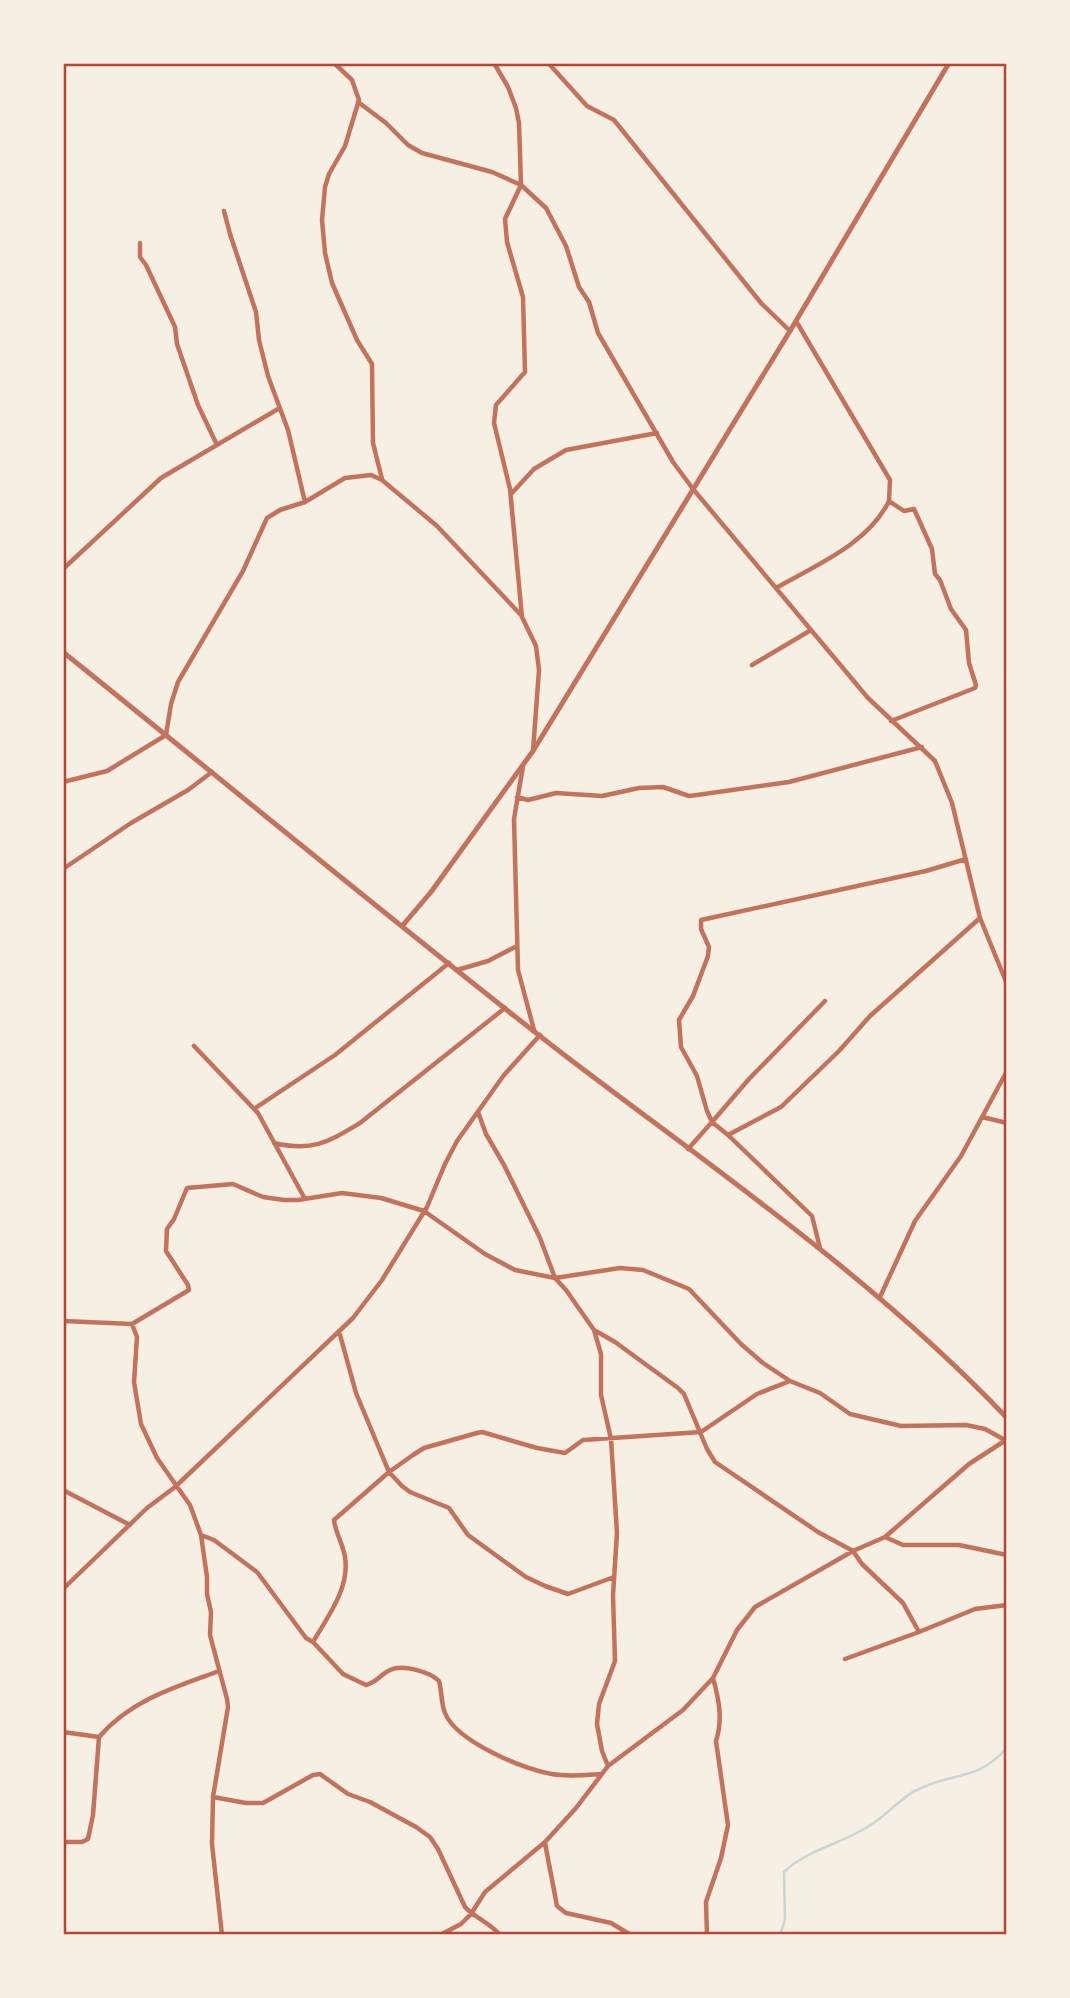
<svg xmlns="http://www.w3.org/2000/svg" width="1070" height="1998" font-family="'PT Sans Narrow',sans-serif">
	<style>
		.lines { fill: none; stroke-linecap: round; stroke-linejoin: round }
		.stream { stroke: #c9d6d2; stroke-width: 2.5 }
		.minor { stroke: #c5725c; stroke-width: 4.5 }
		.tertiary { stroke: #c5725c; stroke-width: 5 }
		.neatline { fill: none; stroke: #b5482f; stroke-width: 2.5 }
	</style>
	<rect width="100%" height="100%" fill="#f6efe4"/>
	<g class="lines">
		<path class="stream" d="M 780,1935 L 785,1920 L 784,1872 C 808,1849 842,1844 869,1826 C 888,1815 901,1796 921,1788 C 957,1772 978,1780 1007,1748"/>
		<path class="minor" d="M 334,63 L 352,80 L 359,100 L 345,146 L 329,174 L 325,187 L 322,220 L 325,253 L 332,283 L 357,340 L 372,364 L 373,443 L 382,479
			M 494,63 L 508,87 L 516,108 L 519,123 L 521,185 L 505,219 L 507,242 L 523,297 L 525,372 L 496,405 L 494,423 L 510,489 L 522,617 L 536,646 L 539,670 L 533,751
			M 553,63 L 550,65 L 587,106 L 614,120 L 761,303 L 790,331
			M 358,102 L 386,123 L 408,145 L 422,153 L 492,172 L 521,185 L 546,208 L 566,246 L 579,287 L 589,302 L 598,333 L 673,462 L 693,489 L 868,698 L 935,761 L 952,803 L 980,918 L 1007,984
			M 224,211 L 230,234 L 256,312 L 259,340 L 268,376 L 288,430 L 305,502
			M 140,243 L 140,257 L 146,265 L 175,327 L 177,344 L 198,405 L 217,445
			M 796,321 L 890,480 L 889,501 L 904,511 L 914,509 L 932,549 L 935,574 L 940,580 L 951,609 L 966,630 L 969,663 L 976,685 L 975,688 L 891,721
			M 511,494 L 534,469 L 566,450 L 657,433
			M 63,569 L 161,478 L 278,409
			M 776,588 C 816,565 868,544 889,501
			M 752,665 L 811,630
			M 523,766 L 514,819 L 518,970 L 534,1030
			M 63,782 L 107,771 L 166,735 L 171,704 L 178,682 L 243,571 L 267,518 L 280,510 L 305,502 L 345,478 L 371,475 L 382,480 L 437,526 L 522,616
			M 517,797 L 528,800 L 556,793 L 602,796 L 639,788 L 663,787 L 689,796 L 697,795 L 789,782 L 922,747
			M 63,869 L 131,823 L 188,790 L 212,772
			M 457,970 L 488,961 L 517,946
			M 825,1001 L 749,1079 L 712,1122 L 707,1111 L 697,1076 L 681,1047 L 679,1020 L 693,996 L 708,956 L 709,947 L 701,929 L 701,920 L 926,871 L 966,859
			M 194,1046 L 258,1113 L 305,1199
			M 254,1109 L 335,1055 L 449,963
			M 478,1112 L 486,1134 L 504,1165 L 540,1238 L 555,1278 L 566,1290 L 594,1330 L 601,1354 L 601,1395 L 611,1439 L 617,1533 L 613,1595 L 615,1661 L 599,1704 L 597,1724 L 602,1751 L 608,1766
			M 982,1117 L 1007,1123
			M 728,1135 L 812,1216 L 820,1248
			M 274,1143 C 313,1152 328,1142 360,1123 L 505,1008
			M 688,1149 L 712,1122 L 728,1135 L 781,1107 L 839,1051 L 870,1016 L 980,918
			M 880,1297 L 915,1221 L 961,1156 L 1007,1071
			M 63,1321 L 132,1324 L 189,1290 L 188,1285 L 166,1251 L 167,1229 L 174,1219 L 187,1188 L 233,1184 L 263,1197 L 284,1200 L 298,1200 L 342,1193 L 381,1198 L 424,1211 L 485,1254 L 515,1270 L 555,1278 L 620,1268 L 643,1270 L 689,1289 L 741,1344 L 763,1363 L 790,1381 L 820,1393 L 850,1414 L 901,1426 L 966,1425 L 985,1429 L 1005,1440
			M 132,1324 L 137,1337 L 134,1382 L 141,1424 L 157,1458 L 190,1505 L 201,1535 L 207,1577 L 207,1594 L 211,1612 L 210,1635 L 227,1699 L 228,1707 L 213,1797 L 212,1844 L 222,1935
			M 594,1330 L 615,1342 L 678,1388 L 684,1394 L 707,1449 L 715,1462 L 818,1532 L 853,1551 L 862,1564 L 903,1603 L 919,1632 L 975,1609 L 1007,1605
			M 339,1331 L 356,1393 L 389,1472 L 402,1486 L 410,1492 L 449,1508 L 468,1535 L 526,1577 L 545,1586 L 568,1594 L 614,1577
			M 63,1490 L 130,1525
			M 201,1535 L 214,1540 L 257,1572 L 306,1638 L 313,1642 C 328,1616 350,1588 345,1557 C 343,1544 335,1532 334,1520 L 389,1472 L 413,1455 L 424,1448 L 477,1433 L 482,1432 L 537,1448 L 565,1453 L 583,1440 L 701,1432 L 757,1394 L 790,1381
			M 885,1537 L 903,1545 L 959,1545 L 1007,1555
			M 63,1589 L 147,1508 L 175,1487 L 353,1318 L 382,1280 L 427,1207 L 445,1164 L 457,1141 L 504,1075 L 540,1035
			M 313,1642 L 343,1674 L 366,1685 C 377,1682 381,1674 390,1670 C 403,1664 430,1672 439,1681 C 442,1691 441,1704 445,1713 C 456,1741 524,1770 552,1774 C 569,1777 585,1775 601,1774
			M 845,1659 L 919,1632
			M 63,1732 L 99,1737 C 131,1700 175,1687 219,1671
			M 213,1797 L 246,1803 L 263,1803 L 313,1775 L 320,1774 L 348,1794 L 370,1802 L 416,1827 L 430,1837 L 438,1849 L 465,1907 C 475,1918 490,1923 500,1935
			M 63,1842 L 82,1842 L 88,1839 L 93,1815 L 99,1737
			M 545,1843 L 557,1906 L 566,1913 L 611,1923 L 631,1935
			M 440,1935 L 461,1924 L 471,1914 L 485,1892 L 545,1842 L 576,1808 L 608,1766 L 683,1710 L 713,1678 L 737,1630 L 755,1607 L 853,1551 L 885,1537 L 969,1464 L 1006,1440
			M 707,1935 L 706,1902 L 721,1858 L 728,1825 L 716,1741 C 723,1719 719,1700 713,1678"/>
		<path class="tertiary" d="M 63,652 C 230,786 394,923 563,1054 C 715,1170 875,1279 1007,1418
			M 403,925 L 431,892 L 533,751 L 790,331 L 949,63"/>
	</g>
	<rect width="1070" height="1998" fill="none" stroke="#f6efe4" stroke-width="130"/>
	<rect x="65" y="65" width="940" height="1868" class="neatline"/>
</svg>
